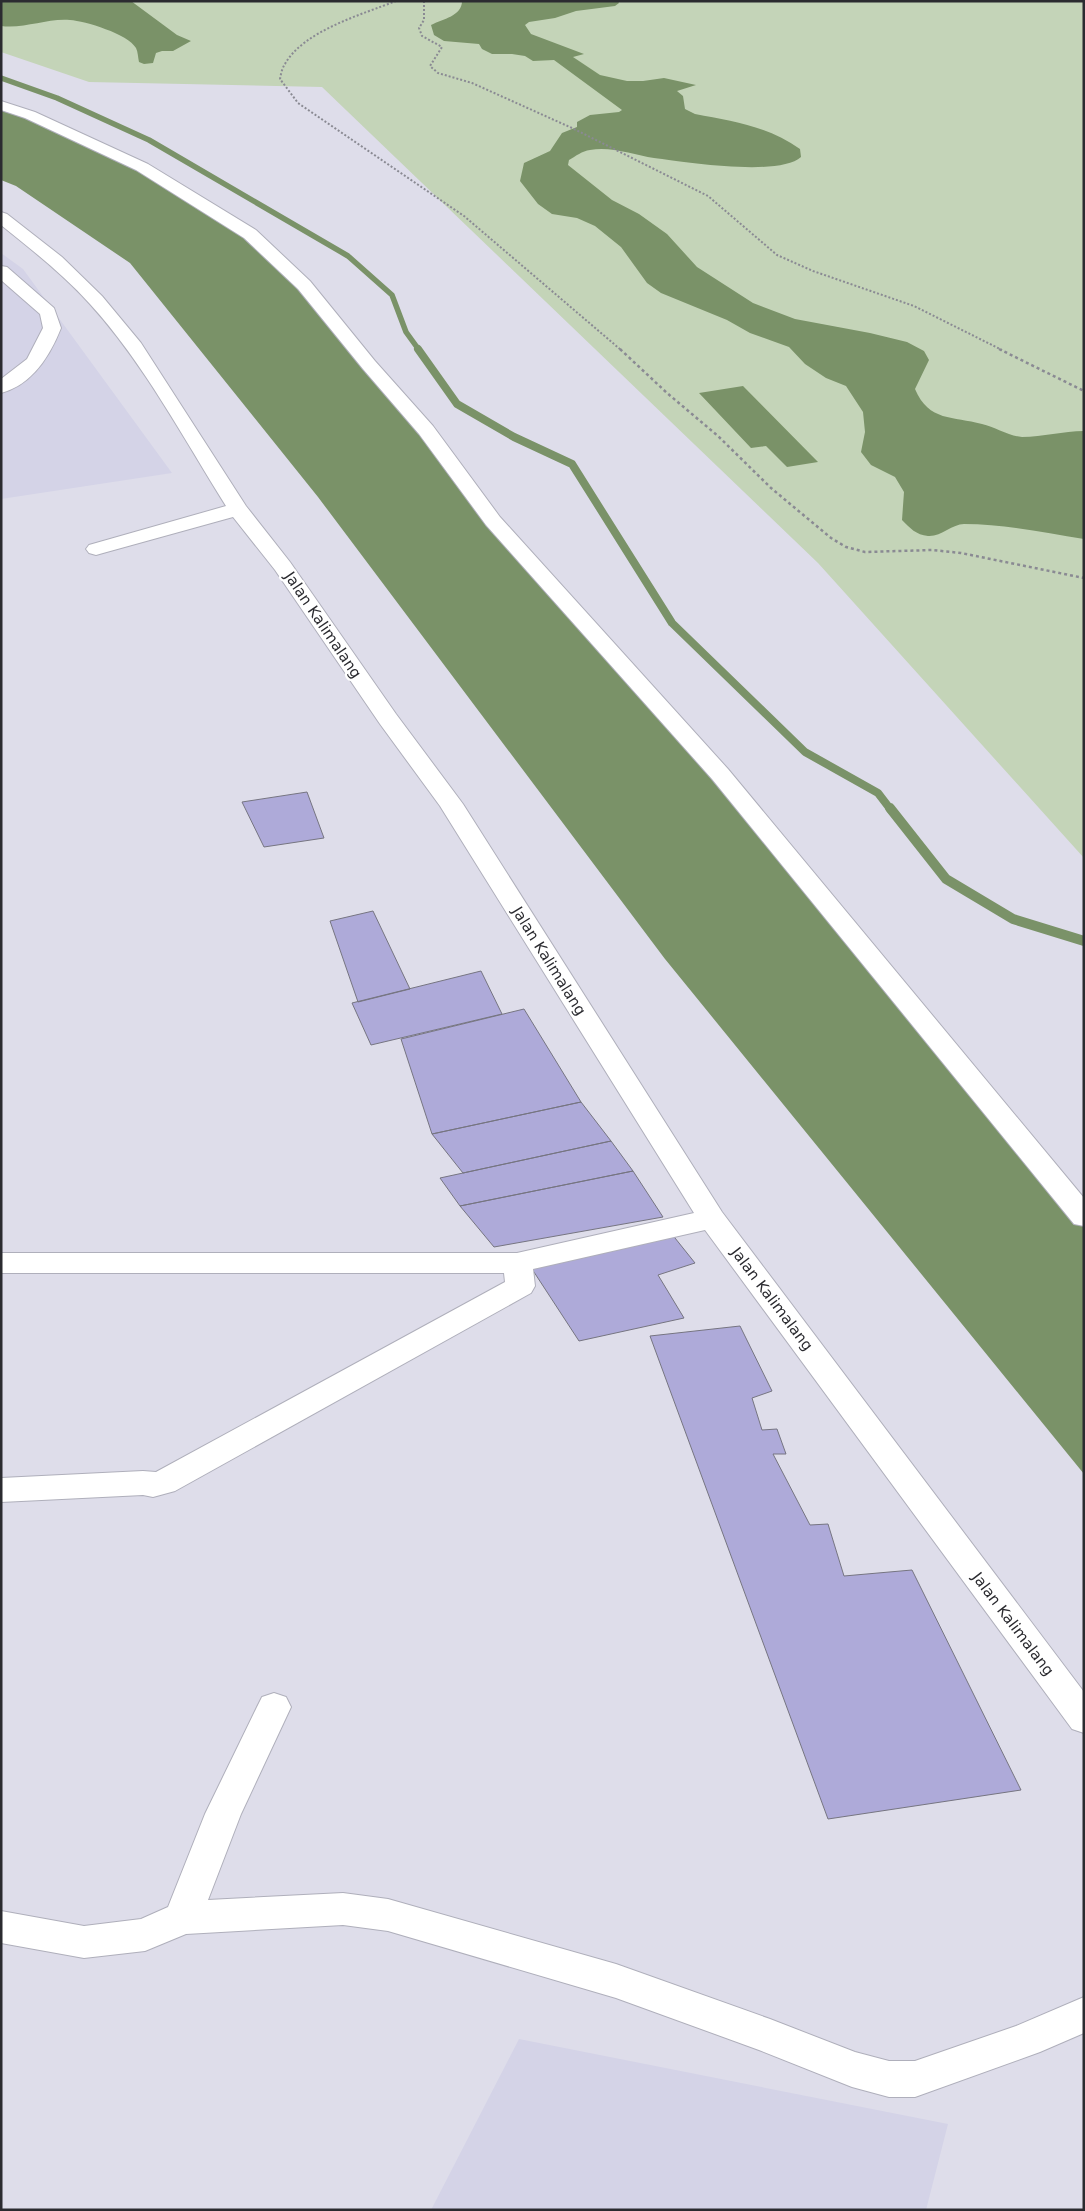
<svg xmlns="http://www.w3.org/2000/svg" width="1085" height="2211" font-family="'DejaVu Sans',sans-serif">
	<style>
		.built { fill: #d4d3e7 }
		.green { fill: #c4d4b8 }
		.water { fill: #7a9268 }
		.lines { fill: none; stroke-linecap: round; stroke-linejoin: round }
		.stream-far2 { stroke: #7a9268; stroke-width: 5.5 }
		.stream-far1 { stroke: #7a9268; stroke-width: 8 }
		.stream { stroke: #7a9268; stroke-width: 10 }
		.building { fill: #aeaad9; stroke: #767581 }
		.minor-casing { stroke: #afafbb; stroke-width: 2 }
		.path-far1 { stroke: #8a8a93; stroke-width: 2; stroke-dasharray: 2 2; stroke-linecap: butt }
		.path { stroke: #8a8a93; stroke-width: 2.5; stroke-dasharray: 3 3; stroke-linecap: butt }
		.minor { fill: #fff; fill-rule: evenodd }
		.labels { text-anchor: middle; stroke-width: 4.5; stroke-linejoin: round; paint-order: stroke }
		.street-label { font-size: 15px; fill: #2b2b30; stroke: #fff }
	</style>
	<rect width="100%" height="100%" fill="#deddea"/>
	<path class="built" d="M 1,253 L 23,269 L 172,473 L 1,499 Z
		M 519,2039 L 948,2124 L 926,2210 L 431,2210 Z"/>
	<path class="green" d="M 1,1 L 1084,1 L 1084,858 L 818,563 L 322,87 L 89,82 L 1,52 Z"/>
	<path class="water" d="M 1,1 L 131,1 L 177,35 L 191,41 L 173,51 L 162,51 L 156,53 L 153,63 L 144,64 L 139,62 C 138,58 138,52 136,48 C 128,34 85,21 70,20 C 47,18 25,29 1,26 Z
		M 462,1 L 618,1 L 619,3 L 615,6 L 576,11 L 555,18 L 529,22 L 525,25 L 531,34 L 584,54 L 573,57 L 600,75 L 627,81 L 643,81 L 664,78 L 696,85 L 677,91 L 683,96 L 685,109 L 695,114 C 732,121 768,126 800,149 L 801,157 C 779,177 685,162 654,158 C 634,155 611,146 590,150 C 582,151 576,156 569,160 L 568,165 L 612,200 L 639,214 L 667,234 L 697,267 L 753,303 L 795,319 L 870,333 L 907,342 L 924,351 L 929,360 L 915,389 C 929,422 953,416 982,424 C 995,427 1009,436 1022,437 C 1043,437 1063,431 1084,431 L 1084,539 C 1044,533 1004,524 964,524 C 952,524 941,537 928,536 C 916,535 910,528 902,520 L 904,492 L 895,477 L 871,465 L 861,452 L 865,432 L 863,412 L 846,386 L 826,378 L 805,364 L 789,347 L 750,333 L 727,320 L 661,293 L 647,283 L 621,247 L 595,226 L 577,218 L 552,214 L 538,204 L 520,181 L 524,163 L 550,151 L 562,133 L 577,127 L 577,122 L 590,115 L 619,112 L 622,110 L 554,60 L 533,61 L 525,56 L 512,54 L 492,54 L 482,49 L 479,44 L 444,41 L 434,35 L 431,25 C 443,19 462,16 462,1 Z
		M 1,106 L 134,164 L 216,213 L 304,285 L 1084,1217 L 1084,1474 L 665,959 L 318,497 L 130,263 L 16,186 L 1,180 Z
		M 743,386 L 818,462 L 787,467 L 766,446 L 751,448 L 699,393 Z"/>
	<g class="lines">
		<path class="stream-far2" d="M 1,78 L 57,98 L 149,140 L 348,256 L 392,295 L 406,332 L 419,350"/>
		<path class="stream-far1" d="M 418,349 L 457,404 L 514,437 L 572,464 L 672,623 L 805,752 L 878,793 L 891,810"/>
		<path class="stream" d="M 890,808 L 946,879 L 1013,919 L 1084,941"/>
	</g>
	<path class="building" d="M 307,792 L 324,838 L 264,847 L 242,802 Z
		M 373,911 L 410,989 L 358,1002 L 330,921 Z
		M 481,971 L 502,1014 L 371,1045 L 352,1003 Z
		M 524,1009 L 581,1102 L 432,1134 L 401,1039 Z
		M 581,1102 L 611,1141 L 463,1173 L 432,1134 Z
		M 611,1141 L 633,1171 L 460,1206 L 440,1178 Z
		M 633,1171 L 663,1217 L 494,1247 L 460,1206 Z
		M 671,1233 L 695,1263 L 658,1275 L 684,1318 L 579,1341 L 532,1269 Z
		M 740,1326 L 772,1391 L 752,1398 L 762,1430 L 777,1429 L 786,1454 L 773,1454 L 810,1525 L 828,1524 L 844,1576 L 912,1570 L 1021,1790 L 828,1819 L 650,1336 Z"/>
	<g class="lines">
		<defs>
			<path id="minor" d="M 1,101 L 35,112 L 148,164 L 256,230 L 310,281 L 375,361 L 433,426 L 500,517 L 728,769 L 1084,1198 L 1084,1226 L 1074,1224 L 712,779 L 486,525 L 419,434 L 363,369 L 298,289 L 244,238 L 136,170 L 25,118 L 1,110 Z
				M 1,212 L 7,214 L 62,257 L 102,296 L 141,343 L 246,506 L 290,562 L 396,714 L 463,804 L 722,1212 L 1084,1692 L 1084,1733 L 1072,1729 L 705,1230 L 533,1269 L 535,1286 L 531,1293 L 175,1491 L 153,1497 L 143,1495 L 1,1502 L 1,1478 L 143,1471 L 156,1472 L 505,1282 L 504,1273 L 1,1273 L 1,1253 L 517,1253 L 694,1213 L 440,806 L 380,724 L 275,570 L 233,517 L 103,553 L 96,555 L 89,553 L 86,549 L 89,545 L 226,506 C 184,439 143,362 90,304 C 63,274 32,250 1,225 Z
				M 1,266 L 7,267 L 54,308 L 61,328 C 50,356 32,385 1,393 L 1,379 L 27,359 L 43,328 L 40,314 L 1,280 Z
				M 274,1693 L 286,1697 L 291,1707 L 241,1814 L 208,1900 L 343,1893 L 388,1899 L 616,1964 L 770,2019 L 855,2052 L 889,2061 L 915,2061 L 1016,2026 L 1084,1997 L 1084,2033 L 1040,2052 L 915,2097 L 889,2097 L 852,2087 L 759,2050 L 616,1998 L 388,1931 L 343,1925 L 186,1934 L 145,1951 L 84,1958 L 1,1943 L 1,1911 L 84,1926 L 141,1919 L 168,1907 L 205,1814 L 257,1707 L 262,1697 Z"/>
		</defs>
		<use href="#minor" class="minor-casing"/>
		<path class="path-far1" d="M 396,1 C 363,14 303,31 285,64 C 282,68 281,74 280,79 L 298,103 L 464,216 L 621,350
			M 424,1 L 424,20 L 419,28 L 422,36 L 442,47 L 430,66 L 438,73 L 472,83 L 572,128 L 708,196 L 777,255 L 813,271 L 914,306 L 1002,350"/>
		<path class="path" d="M 620,349 L 667,393 L 718,436 L 771,488 L 831,538 L 846,547 L 865,552 L 932,550 L 961,553 L 1084,578
			M 999,349 L 1084,391"/>
		<use href="#minor" class="minor"/>
	</g>
	<g class="labels">
		<g class="street-label">
			<text transform="translate(323 625) rotate(56)" y="5">Jalan Kalimalang</text>
			<text transform="translate(549 961) rotate(58)" y="5">Jalan Kalimalang</text>
			<text transform="translate(772 1299) rotate(53)" y="5">Jalan Kalimalang</text>
			<text transform="translate(1013 1624) rotate(53)" y="5">Jalan Kalimalang</text>
		</g>
	</g>
	<rect width="1085" height="2211" fill="none" stroke="#2b2b30" stroke-width="5"/>
</svg>
